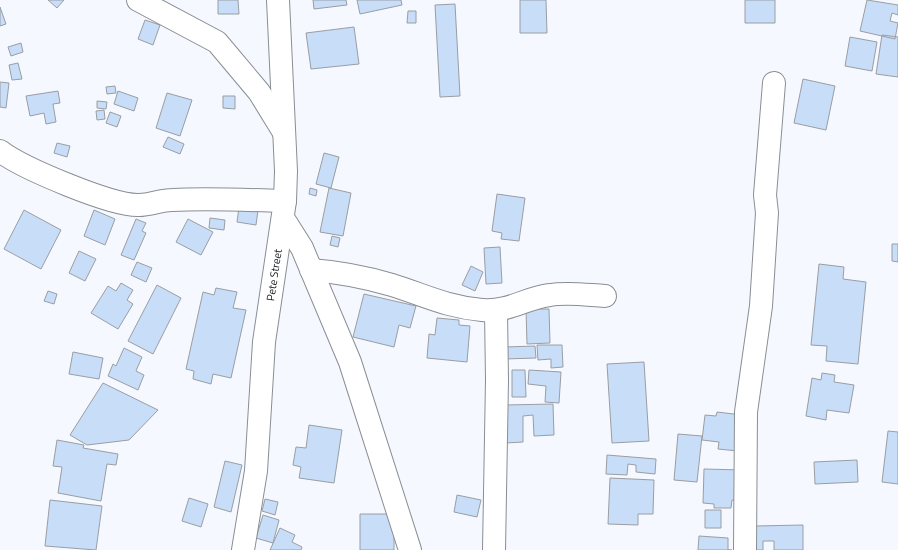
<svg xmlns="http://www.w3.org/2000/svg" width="898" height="550" font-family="'Titillium Web',sans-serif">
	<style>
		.building { fill: #c7ddf8; stroke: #9a9ea3 }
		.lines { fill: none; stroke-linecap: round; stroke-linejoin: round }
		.minor-casing { stroke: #898e93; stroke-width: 24 }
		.minor { stroke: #fff; stroke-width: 22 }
		.labels { text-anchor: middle; stroke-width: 4; stroke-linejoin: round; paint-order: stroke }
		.street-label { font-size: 11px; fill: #16181a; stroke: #fff }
	</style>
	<rect width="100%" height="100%" fill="#f5f9ff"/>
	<path class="building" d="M 48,0 L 64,0 L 57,8 Z
		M 218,0 L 238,0 L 239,14 L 218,14 Z
		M 313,0 L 346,0 L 347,5 L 314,9 Z
		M 357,0 L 401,0 L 402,5 L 360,14 Z
		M 520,0 L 546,0 L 547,33 L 520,33 Z
		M 745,0 L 775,0 L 775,23 L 745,23 Z
		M 867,0 L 898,5 L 898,15 L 892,13 L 890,21 L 898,23 L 895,39 L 860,31 Z
		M 455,4 L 460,96 L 440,97 L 435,5 Z
		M 0,7 L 6,24 L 0,26 Z
		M 408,11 L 416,11 L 416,23 L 407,23 Z
		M 145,20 L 160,25 L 153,45 L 138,39 Z
		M 354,27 L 359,64 L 311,69 L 306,33 Z
		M 882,35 L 898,37 L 898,77 L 876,74 Z
		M 850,37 L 877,42 L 872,71 L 845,66 Z
		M 21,43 L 23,52 L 11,56 L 8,47 Z
		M 18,63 L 22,79 L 12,80 L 9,65 Z
		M 803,79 L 835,86 L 826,130 L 794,123 Z
		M 0,82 L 9,83 L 6,108 L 0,107 Z
		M 115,86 L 116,93 L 107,94 L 106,87 Z
		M 58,91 L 60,103 L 53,104 L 56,122 L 46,124 L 44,113 L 30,116 L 26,96 Z
		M 118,91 L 138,98 L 134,111 L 114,104 Z
		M 167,93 L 192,100 L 180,136 L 156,128 Z
		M 223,96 L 235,96 L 235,109 L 223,108 Z
		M 97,101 L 107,102 L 106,109 L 97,108 Z
		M 104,110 L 105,119 L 97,120 L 96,111 Z
		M 110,112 L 121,116 L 117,127 L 106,123 Z
		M 168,137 L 184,144 L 180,154 L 163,147 Z
		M 57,143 L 70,146 L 67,157 L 54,153 Z
		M 324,153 L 339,157 L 331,188 L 316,184 Z
		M 310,188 L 317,190 L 316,196 L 309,194 Z
		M 329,188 L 351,193 L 343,236 L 320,232 Z
		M 497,194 L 525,198 L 519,241 L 501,239 L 502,233 L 492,231 Z
		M 239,207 L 258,210 L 256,225 L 237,222 Z
		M 24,210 L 61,230 L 41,269 L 4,249 Z
		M 94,210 L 115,219 L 105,245 L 84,236 Z
		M 210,218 L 225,220 L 224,230 L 209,228 Z
		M 136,219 L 146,223 L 142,231 L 146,233 L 134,260 L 121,255 Z
		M 188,219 L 213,232 L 201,255 L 176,242 Z
		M 332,236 L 340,238 L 338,247 L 330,245 Z
		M 892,244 L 898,244 L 898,262 L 892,261 Z
		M 500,247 L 502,283 L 486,284 L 484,248 Z
		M 79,251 L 96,259 L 85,281 L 69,273 Z
		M 137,262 L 152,268 L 146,282 L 131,275 Z
		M 819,264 L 844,267 L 843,279 L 866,282 L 858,364 L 826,361 L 827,346 L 811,345 Z
		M 471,266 L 483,272 L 475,291 L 462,285 Z
		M 121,283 L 133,290 L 127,300 L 133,304 L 118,329 L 91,313 L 108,286 L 116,291 Z
		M 157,285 L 181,298 L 153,354 L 128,341 Z
		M 216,288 L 237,292 L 233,308 L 246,310 L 231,378 L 213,374 L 211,384 L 193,379 L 194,371 L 186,369 L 203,292 L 214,295 Z
		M 48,291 L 57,294 L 54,304 L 44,301 Z
		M 364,294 L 416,306 L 410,328 L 399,325 L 394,347 L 353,337 Z
		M 526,309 L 549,309 L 550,343 L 527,344 Z
		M 437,318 L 459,320 L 459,325 L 470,326 L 467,362 L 427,358 L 429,334 L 435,335 Z
		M 537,345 L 562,345 L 563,367 L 551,368 L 551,359 L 538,360 Z
		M 535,346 L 536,358 L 505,359 L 505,347 Z
		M 124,348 L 142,357 L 136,371 L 144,375 L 138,390 L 108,376 L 113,364 L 116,366 Z
		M 73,352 L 103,358 L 99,379 L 69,374 Z
		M 644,362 L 649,441 L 612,443 L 607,364 Z
		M 512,370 L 525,370 L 526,397 L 512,397 Z
		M 529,370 L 561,372 L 559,403 L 545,402 L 546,386 L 528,384 Z
		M 822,373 L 835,375 L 834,382 L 854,385 L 849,413 L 827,410 L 826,420 L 806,416 L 812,378 L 821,380 Z
		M 103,383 L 158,410 L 129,440 L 87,445 L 70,435 Z
		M 553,404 L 554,435 L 534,436 L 533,415 L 523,416 L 523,442 L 506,443 L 505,405 Z
		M 717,412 L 742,415 L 738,451 L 718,449 L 719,442 L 702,440 L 705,415 L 716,416 Z
		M 309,425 L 342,430 L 334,483 L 299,478 L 301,467 L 293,465 L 296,447 L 306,448 Z
		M 888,431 L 898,432 L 898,484 L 882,482 Z
		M 678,434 L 702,436 L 697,482 L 674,480 Z
		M 57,440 L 84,445 L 83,448 L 118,454 L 116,465 L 107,464 L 101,501 L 58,493 L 62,467 L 53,466 Z
		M 607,455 L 656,459 L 655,474 L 636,472 L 636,465 L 628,464 L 627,475 L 606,474 Z
		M 857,460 L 858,482 L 815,484 L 814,462 Z
		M 225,461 L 242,465 L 231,512 L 214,507 Z
		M 704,469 L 742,470 L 742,500 L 732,500 L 731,508 L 714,508 L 714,504 L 703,503 Z
		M 610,478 L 654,480 L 653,514 L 638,514 L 638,525 L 608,524 Z
		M 457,495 L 481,500 L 477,517 L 454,512 Z
		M 189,498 L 208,504 L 201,527 L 182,521 Z
		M 265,499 L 278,502 L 275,515 L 262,511 Z
		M 50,500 L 102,506 L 96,550 L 45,546 Z
		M 705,510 L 721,510 L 721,528 L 705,528 Z
		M 360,514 L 394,514 L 394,550 L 360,550 Z
		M 263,515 L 279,520 L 273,543 L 256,538 Z
		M 803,525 L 803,550 L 774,550 L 774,541 L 763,541 L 763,550 L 756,550 L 756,526 Z
		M 280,528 L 295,535 L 292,542 L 302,547 L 301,550 L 270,550 Z
		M 699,536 L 728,538 L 728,550 L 732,550 L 698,550 Z"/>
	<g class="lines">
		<defs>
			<g id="minor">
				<path d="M 138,0 L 217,42 L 259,92 L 283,131"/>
				<path d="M 0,151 C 22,168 112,206 139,205 C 150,205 161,200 172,200 C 209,198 247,200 285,201"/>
				<path d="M 283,218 L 302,248 L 350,362 L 410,550"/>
				<path d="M 311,270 C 338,272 365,277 392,285 C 424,295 447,307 482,310 C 510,312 525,298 550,295 C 568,292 587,295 605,296"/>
				<path id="s1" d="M 243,550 L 256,471 L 264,342 L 285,201 L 286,171 L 278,0"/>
				<path d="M 494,550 L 497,380 L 496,311"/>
				<path d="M 745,550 L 746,412 L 761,306 L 767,213 L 765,195 L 774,83"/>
			</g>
		</defs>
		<use href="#minor" class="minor-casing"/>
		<use href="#minor" class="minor"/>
	</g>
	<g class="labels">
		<g class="street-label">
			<text dy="4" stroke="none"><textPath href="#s1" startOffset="277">Pete Street</textPath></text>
		</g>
	</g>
</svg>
